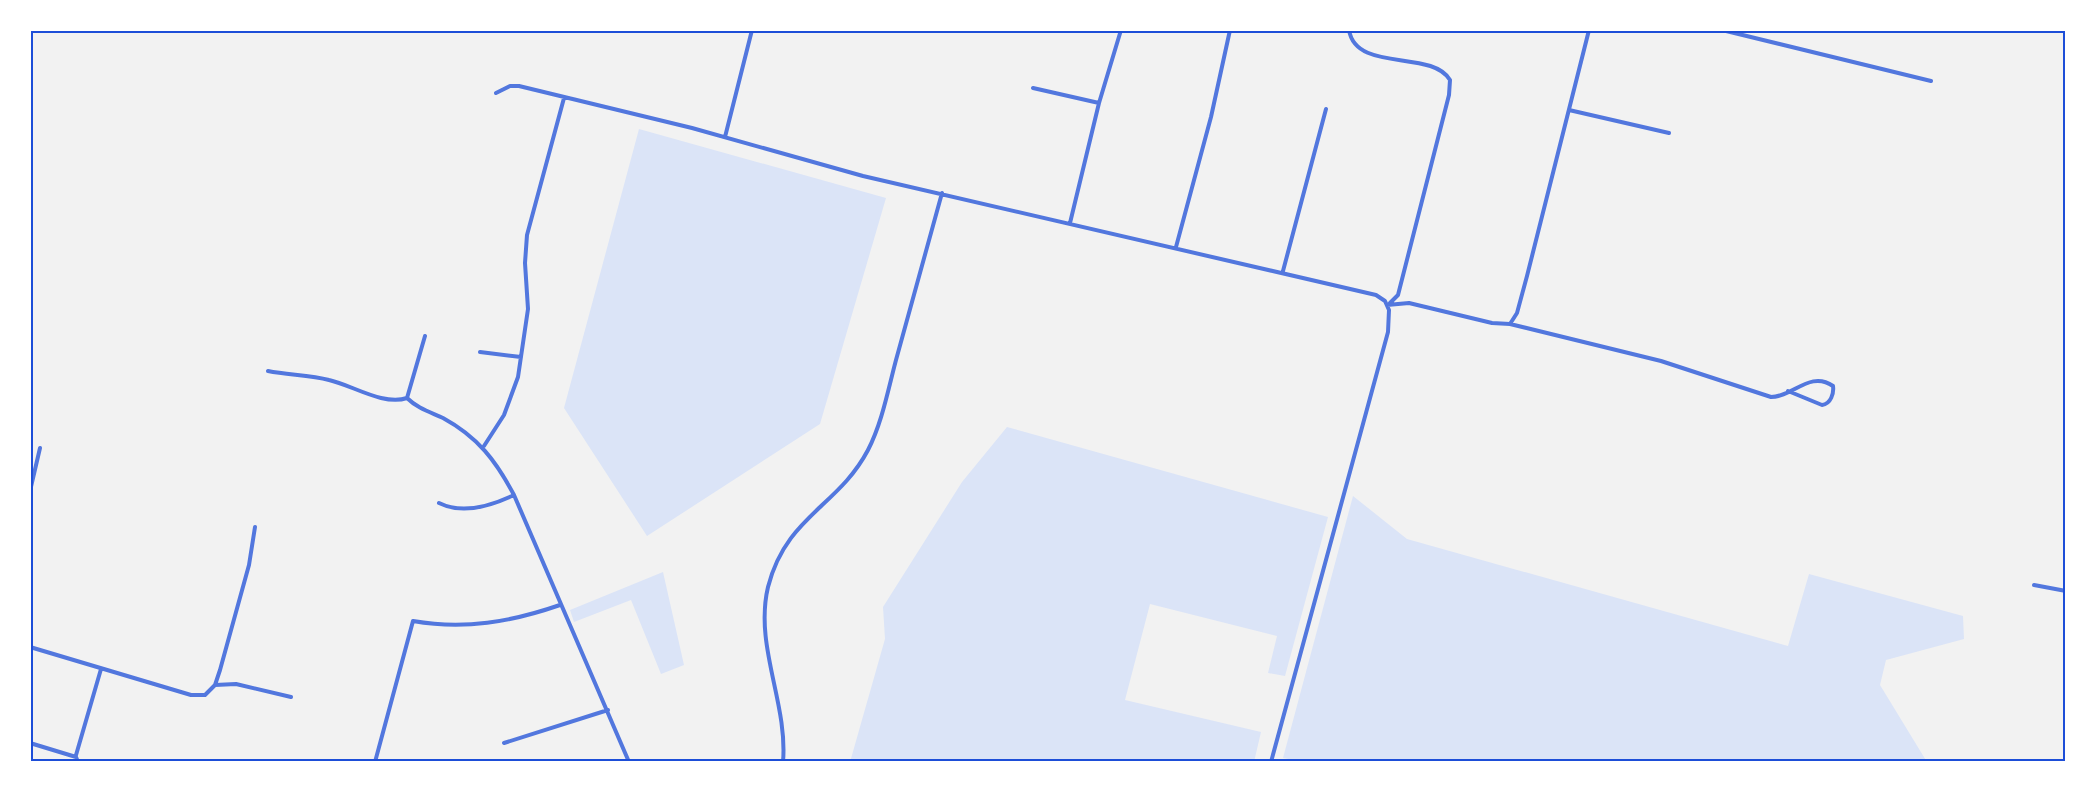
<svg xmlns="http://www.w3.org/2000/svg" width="2096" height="792" font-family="Quicksand,sans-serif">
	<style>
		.green { fill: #dbe4f7 }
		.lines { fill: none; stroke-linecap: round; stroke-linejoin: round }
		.minor { stroke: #5277de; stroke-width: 4 }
		.neatline { fill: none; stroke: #1d4ed8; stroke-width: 2 }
	</style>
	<rect width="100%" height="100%" fill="#f2f2f2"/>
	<path class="green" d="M 639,129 L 886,198 L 820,424 L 647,536 L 564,408 Z
		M 1007,427 L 1328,517 L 1285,676 L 1268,673 L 1277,636 L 1150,604 L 1125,700 L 1261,732 L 1254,762 L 850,762 L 885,639 L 883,607 L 962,482 Z
		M 1353,496 L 1407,539 L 1788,646 L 1809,574 L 1963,616 L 1964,639 L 1886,660 L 1880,685 L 1927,762 L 1305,762 L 1283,758 Z
		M 663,572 L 684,665 L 661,674 L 631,600 L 574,622 L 570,610 Z"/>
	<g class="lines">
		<path class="minor" d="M 1349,30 C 1356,73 1432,49 1450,80 L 1449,95 L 1398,295 L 1390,303
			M 1722,30 L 1931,81
			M 1033,88 L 1099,103
			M 496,93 L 510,86 L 519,86 L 692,128 L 863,176 L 1376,295 L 1385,301 L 1389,310 L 1388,332 L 1271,762
			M 1569,110 L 1669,133
			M 725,137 L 752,30
			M 1070,223 L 1099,103 L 1121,30
			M 1176,247 L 1211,117 L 1230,30
			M 1283,271 L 1326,109
			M 1387,305 L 1409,303 L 1492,323 L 1510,324 L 1661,361 L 1771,397 C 1793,397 1810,370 1833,386 C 1834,393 1831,404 1822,405 L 1788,391
			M 1510,324 L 1517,313 L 1527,276 L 1589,30
			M 480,352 L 521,357
			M 268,371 C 288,375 310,375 329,380 C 352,385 383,406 407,398
			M 407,398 C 417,408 430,412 443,418 C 478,437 496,461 514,495 L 629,762
			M 407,398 L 425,336
			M 484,446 L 504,415 L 518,377 L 528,309 L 525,263 L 527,235 L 564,98
			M 30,491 L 40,448
			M 439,503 C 463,515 491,506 514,495
			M 2034,585 L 2066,591
			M 30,647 L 191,695 L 205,695 L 215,685 L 220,670 L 249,565 L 255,527
			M 215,685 L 236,684 L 291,697
			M 30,743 L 76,757 L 78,762
			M 504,743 L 608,710
			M 74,762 L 101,669
			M 375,762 L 413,621 C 464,630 511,622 560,605
			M 783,762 C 788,703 754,646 768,587 C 786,516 838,507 868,450 C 882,423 888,390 896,360 C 911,304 927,249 942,193"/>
	</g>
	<rect width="2096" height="792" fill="none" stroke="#ffffff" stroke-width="63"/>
	<rect x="32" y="32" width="2032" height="728" class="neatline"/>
</svg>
